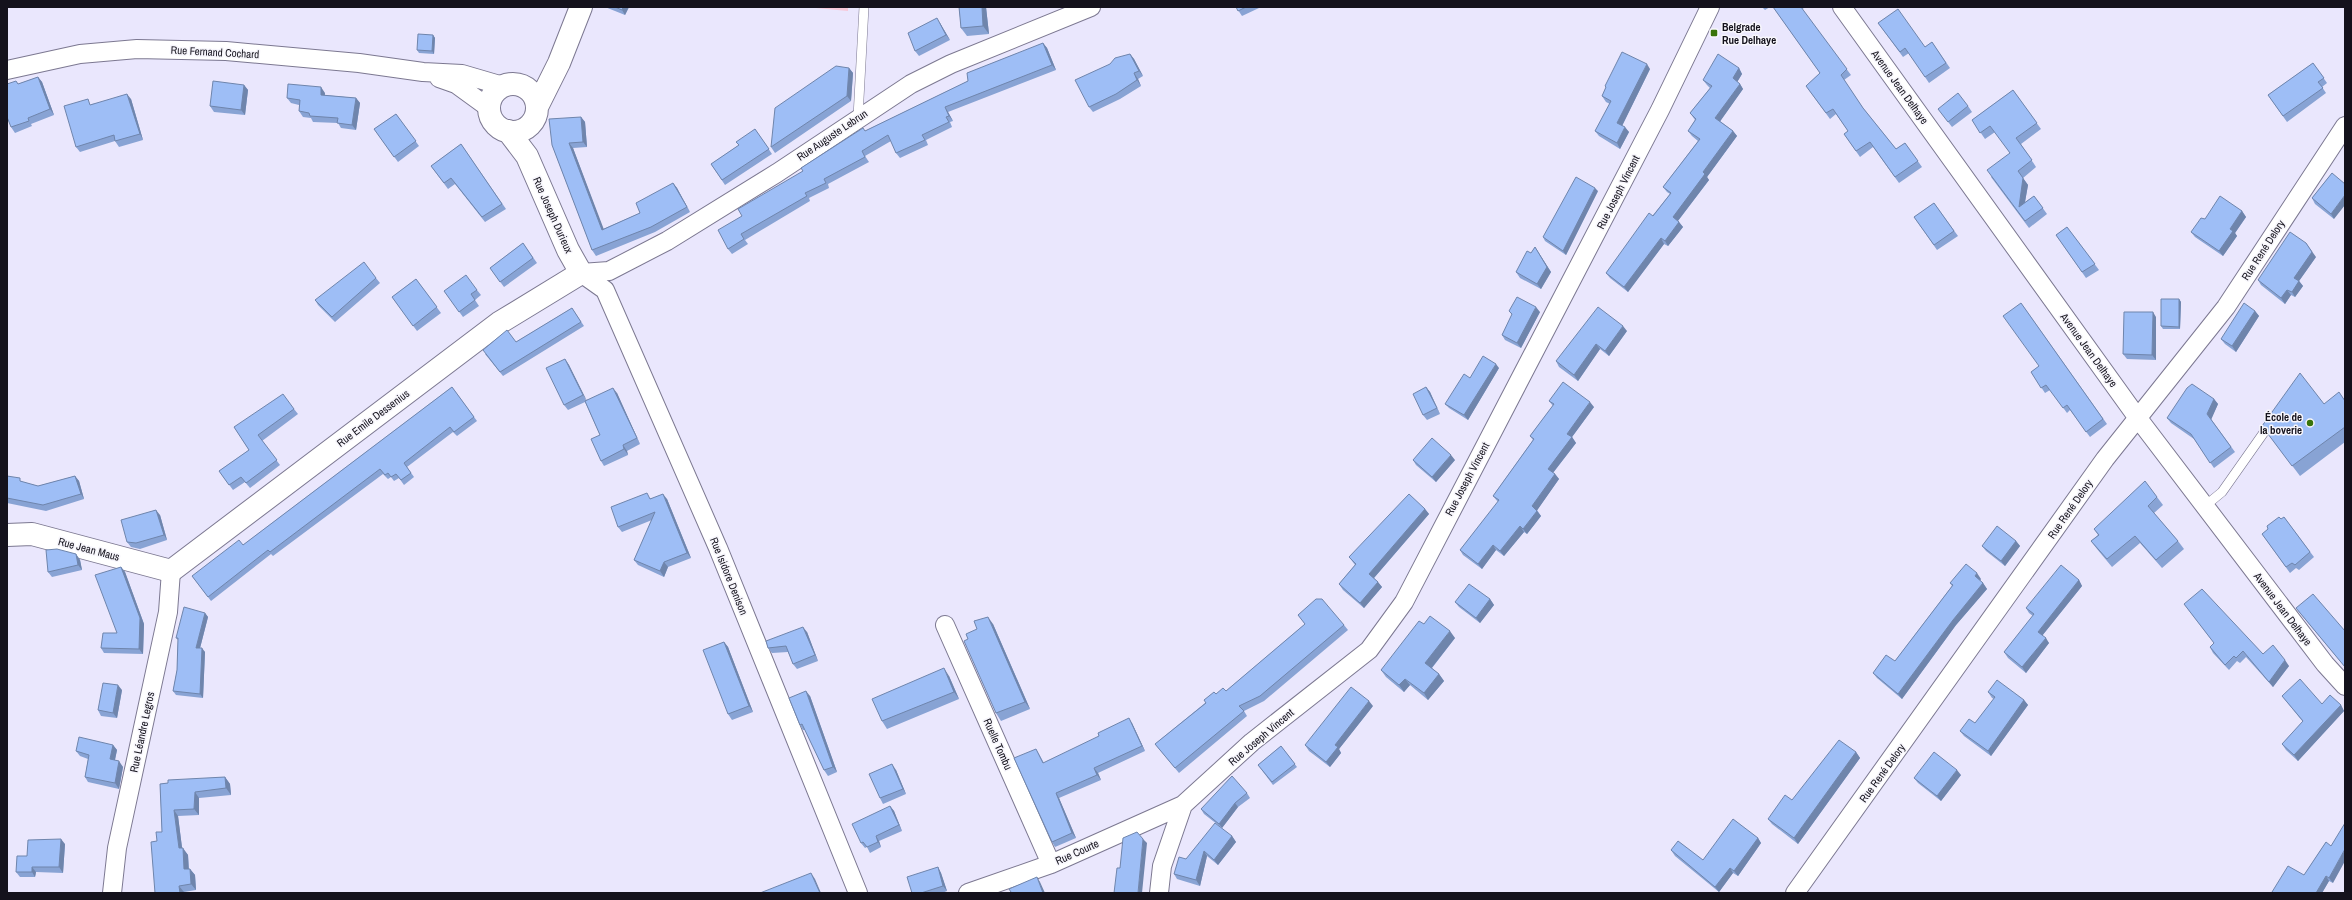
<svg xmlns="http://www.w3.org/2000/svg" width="2352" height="900" font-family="'Archivo Narrow',sans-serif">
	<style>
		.garden { fill: #f7c8d8 }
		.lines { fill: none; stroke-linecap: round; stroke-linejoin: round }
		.lane-casing { stroke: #7c7891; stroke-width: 10 }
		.street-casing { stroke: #7c7891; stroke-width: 20 }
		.secondary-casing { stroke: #7c7891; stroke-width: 24 }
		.lane { stroke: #fff; stroke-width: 9 }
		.street { stroke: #fff; stroke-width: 18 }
		.secondary { stroke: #fff; stroke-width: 22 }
		.wall { fill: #88a3d4 }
		.shaded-wall { fill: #6f85ac }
		.building { fill: #9ebef6; stroke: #6f85ac }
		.poi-dot { fill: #39740a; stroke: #f7f6fc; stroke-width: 1.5 }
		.labels { text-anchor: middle; stroke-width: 3; stroke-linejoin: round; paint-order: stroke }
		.poi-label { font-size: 11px; font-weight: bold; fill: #14121c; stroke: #f7f6fc; text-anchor: start }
		.street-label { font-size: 11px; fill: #14121c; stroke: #f7f6fc }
	</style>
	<rect width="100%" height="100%" fill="#eae7fd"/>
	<path class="garden" d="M 805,7 L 848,7 L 848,11 Z"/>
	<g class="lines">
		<defs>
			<path id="lane" d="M 858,117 L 864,7
				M 2205,506 L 2222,492 L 2272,421"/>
			<path id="street" d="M 1842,7 L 2137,417 L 2325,664 L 2345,686
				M 7,70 L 80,54 L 137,49 L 226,51 L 359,63 L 423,72 L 462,74 L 503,86
				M 439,78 L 456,84 L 489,108
				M 581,273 L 605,290 L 718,548 L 858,893
				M 581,273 L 609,271 L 667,241 L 777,173 L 911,84 L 951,64 L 1091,7
				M 945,625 L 1051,864
				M 112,893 L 117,848 L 168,612 L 171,571
				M 968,893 L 1051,864 L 1183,805
				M 1159,893 L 1162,866 L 1183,805 L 1252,742 L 1369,650 L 1404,602 L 1660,110 L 1710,7
				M 1795,893 L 2105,459 L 2226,307 L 2345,126"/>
			<path id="secondary" d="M489 108a24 24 0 1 1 48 0a24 24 0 1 1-48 0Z
				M 537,107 L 559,63 L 581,7
				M 7,535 L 32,534 L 171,571 L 499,323 L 581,273 L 568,250 L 527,156 L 508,131"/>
		</defs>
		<use href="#lane" class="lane-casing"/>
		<use href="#street" class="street-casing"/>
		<use href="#secondary" class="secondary-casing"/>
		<use href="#lane" class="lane"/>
		<use href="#street" class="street"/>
		<use href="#secondary" class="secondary"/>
	</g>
	<path class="wall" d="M 605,7 L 629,7 L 625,15 Z
		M 959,7 L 986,7 L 989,34 L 967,36 L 961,28 Z
		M 1236,7 L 1259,7 L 1259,8 L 1242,16 Z
		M 1762,7 L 1770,7 L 1765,10 Z
		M 1773,7 L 1803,7 L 1804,8 L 1802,9 L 1851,75 L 1844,80 L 1863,108 L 1896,149 L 1905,143 L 1922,167 L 1899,183 L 1873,147 L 1860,157 L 1844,134 L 1848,131 L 1836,114 L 1830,119 L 1806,86 L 1820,73 Z
		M 940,23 L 950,40 L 919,56 L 915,51 Z
		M 1878,23 L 1925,47 L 1932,42 L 1950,68 L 1929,83 L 1909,53 L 1903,57 Z
		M 433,35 L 435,38 L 434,54 L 419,53 L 417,50 Z
		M 1043,43 L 1047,48 L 1056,70 L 948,112 L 953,121 L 950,122 L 952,127 L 926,140 L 928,145 L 900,158 L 896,153 L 891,141 L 865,156 L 869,162 L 828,184 L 829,188 L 809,198 L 810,201 L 745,240 L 748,244 L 732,254 L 728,249 L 742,216 L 803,171 L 865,131 L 968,81 Z
		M 1130,54 L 1134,59 L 1143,76 L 1138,79 L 1141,86 L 1120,99 L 1093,112 L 1089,107 Z
		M 2313,63 L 2327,83 L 2322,87 L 2326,93 L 2287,122 L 2268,95 Z
		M 849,68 L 853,73 L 851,101 L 775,153 L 771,147 Z
		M 1739,68 L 1742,74 L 1737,82 L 1740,84 L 1743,89 L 1720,121 L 1733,131 L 1737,136 L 1707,177 L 1709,180 L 1678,221 L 1683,227 L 1668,246 L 1664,244 L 1628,292 L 1610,278 L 1606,273 L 1670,194 L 1667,192 L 1663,187 L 1698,141 L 1692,136 L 1688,131 L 1695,120 L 1690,113 L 1710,88 L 1707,85 L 1703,80 Z
		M 1650,69 L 1622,126 L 1629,132 L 1620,149 L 1599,136 L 1595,131 L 1610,104 L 1606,102 L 1602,96 L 1606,87 L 1605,86 Z
		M 38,77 L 42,82 L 54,115 L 31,124 L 32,126 L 15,133 L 11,127 L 16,81 L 18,84 Z
		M 244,85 L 248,90 L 245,115 L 214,112 L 210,106 Z
		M 2013,90 L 2041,129 L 2021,144 L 2036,167 L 2023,178 L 2028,185 L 2025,202 L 2034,196 L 2047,214 L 2029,228 L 1991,177 L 2010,153 L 1995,132 L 1985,139 L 1972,120 Z
		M 325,93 L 325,95 L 356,98 L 360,103 L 356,130 L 341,128 L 338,123 L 313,122 L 311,118 L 303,117 L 299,111 L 299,105 L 291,103 L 287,98 Z
		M 131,99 L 143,140 L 119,147 L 115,141 L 80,152 L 76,147 L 92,104 Z
		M 1968,106 L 1972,112 L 1952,127 L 1942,114 Z
		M 396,114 L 419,146 L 398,162 L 374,129 Z
		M 581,117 L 585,122 L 587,147 L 573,148 L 603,229 L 640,213 L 673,183 L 677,188 L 690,212 L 655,232 L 596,256 L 592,250 L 552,145 Z
		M 755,129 L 772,154 L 725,185 L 711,164 L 739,145 Z
		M 461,144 L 506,209 L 485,222 L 455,184 L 448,189 L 431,166 Z
		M 2332,173 L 2334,219 L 2315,204 L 2312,198 Z
		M 1598,191 L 1566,255 L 1545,241 L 1543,237 Z
		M 1934,203 L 1958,236 L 1937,250 L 1914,217 Z
		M 2242,211 L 2246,217 L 2235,233 L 2237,236 L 2223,256 L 2195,237 L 2191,232 L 2205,219 Z
		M 2067,227 L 2099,270 L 2086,278 L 2056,235 Z
		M 523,243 L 537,263 L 504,287 L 490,268 Z
		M 1535,247 L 1551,272 L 1541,289 L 1520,278 L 1516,272 L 1531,253 Z
		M 2316,257 L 2299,281 L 2303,286 L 2295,297 L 2291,295 L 2285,304 L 2261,285 L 2258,280 Z
		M 376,278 L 380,283 L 335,322 L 318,305 L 315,300 Z
		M 416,279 L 441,313 L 417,331 L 392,297 Z
		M 477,290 L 481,295 L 475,300 L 479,306 L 463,317 L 444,291 Z
		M 2179,299 L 2181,302 L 2180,329 L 2163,329 L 2161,326 Z
		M 2021,303 L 2107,424 L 2090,437 L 2070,410 L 2067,413 L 2050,390 L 2045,393 L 2031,372 L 2039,366 Z
		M 572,308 L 584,326 L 503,376 L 485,354 L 516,342 Z
		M 1509,311 L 1540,312 L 1521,348 L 1505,340 L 1502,335 L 1512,315 Z
		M 2255,311 L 2259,316 L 2236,352 L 2225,344 L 2221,339 Z
		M 2156,317 L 2156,360 L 2127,359 L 2123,354 Z
		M 1627,331 L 1609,356 L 1600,349 L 1578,381 L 1559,367 L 1556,361 Z
		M 565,359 L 569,365 L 586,400 L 617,393 L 640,444 L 627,451 L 628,455 L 604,466 L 601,461 L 600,435 L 585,402 L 568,410 L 564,405 Z
		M 1499,368 L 1468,420 L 1449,408 L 1445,404 L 1470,378 Z
		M 452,387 L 477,421 L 457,436 L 453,432 L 407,467 L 414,477 L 404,485 L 399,478 L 394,481 L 391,477 L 388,479 L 383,474 L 273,556 L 271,554 L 211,601 L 192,576 L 243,545 Z
		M 1426,387 L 1430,392 L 1440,414 L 1427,420 L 1423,415 Z
		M 2214,399 L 2218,404 L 2211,419 L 2235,452 L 2214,468 L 2194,439 L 2171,423 L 2167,418 Z
		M 1549,401 L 1594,407 L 1572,437 L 1576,443 L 1553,473 L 1555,474 L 1559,479 L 1537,510 L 1541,516 L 1527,534 L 1524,532 L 1504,556 L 1496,550 L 1482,569 L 1463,555 L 1460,550 L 1498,502 L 1493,496 L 1533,440 L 1530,436 L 1553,406 Z
		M 2345,401 L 2345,442 L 2300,476 L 2262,426 L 2324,404 Z
		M 294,409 L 298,414 L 262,441 L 280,465 L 250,488 L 245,482 L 233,490 L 219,471 L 249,450 L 234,427 Z
		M 1413,460 L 1455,460 L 1436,482 L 1416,465 Z
		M 7,476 L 23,482 L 38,486 L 75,476 L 79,481 L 84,499 L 46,511 L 7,503 Z
		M 2157,497 L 2163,505 L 2154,513 L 2178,541 L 2184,549 L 2162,568 L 2140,543 L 2112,567 L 2097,549 L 2091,541 L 2098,535 L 2094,529 Z
		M 651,498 L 667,499 L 691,558 L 668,567 L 664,577 L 638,565 L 634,560 L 652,520 L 622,532 L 618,527 Z
		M 1425,509 L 1429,514 L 1374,578 L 1382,587 L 1364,608 L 1343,590 L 1339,584 L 1355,565 L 1349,557 Z
		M 160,515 L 167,540 L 140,549 L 131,547 L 127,542 Z
		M 2284,517 L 2314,557 L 2299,570 L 2296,568 L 2290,573 L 2262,534 Z
		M 2016,541 L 2020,546 L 2005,566 L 1986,551 L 1982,546 Z
		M 76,554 L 80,560 L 82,570 L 52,577 L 48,572 Z
		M 121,567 L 125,572 L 144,624 L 143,654 L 104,653 L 101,648 L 117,633 Z
		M 1981,579 L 1980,580 L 1983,583 L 1987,589 L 1956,625 L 1902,699 L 1877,678 L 1873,673 L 1895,661 L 1952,586 L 1950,583 Z
		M 2079,580 L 2082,586 L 2042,636 L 2049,643 L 2026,673 L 2008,658 L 2004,652 L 2033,616 L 2029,613 L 2026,608 Z
		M 1490,599 L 1494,605 L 1480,623 L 1459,607 L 1455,602 Z
		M 2184,604 L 2263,654 L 2289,666 L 2273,687 L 2246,657 L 2240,663 L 2237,661 L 2229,670 L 2213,653 L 2210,647 L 2214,643 Z
		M 2296,608 L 2345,631 L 2345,667 L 2299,612 Z
		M 205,613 L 208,617 L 200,648 L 205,652 L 203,698 L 176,695 L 173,691 L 177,670 L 178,640 L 176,638 Z
		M 1298,615 L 1344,625 L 1348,630 L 1264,701 L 1244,711 L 1247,716 L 1179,773 L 1155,744 L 1216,694 L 1226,691 L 1305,624 Z
		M 993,624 L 1030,709 L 1001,721 L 996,713 Z
		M 1424,624 L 1455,638 L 1432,668 L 1439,674 L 1444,681 L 1428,700 L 1410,685 L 1404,692 L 1386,677 L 1381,670 Z
		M 807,632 L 818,661 L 797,669 L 793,664 L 788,652 L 772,653 L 768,648 Z
		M 724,642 L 728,647 L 753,712 L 732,720 L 728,714 Z
		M 949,676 L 959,699 L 887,729 L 882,721 Z
		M 122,690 L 117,718 L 101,716 L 98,710 Z
		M 1988,692 L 2024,700 L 2028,705 L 1991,756 L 1964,736 L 1960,731 L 1975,723 L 1994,699 L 1992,698 Z
		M 810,696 L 837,772 L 828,776 L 824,770 L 805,730 L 803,730 L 800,725 Z
		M 2282,696 L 2322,704 L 2341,705 L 2344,711 L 2298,761 L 2286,750 L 2282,744 L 2303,722 Z
		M 1373,706 L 1339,749 L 1341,753 L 1330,767 L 1309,751 L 1305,745 Z
		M 1132,723 L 1145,751 L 1098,773 L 1101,780 L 1059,798 L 1076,838 L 1055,847 L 1052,842 L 1036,749 L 1039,754 L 1044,763 Z
		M 113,745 L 117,750 L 115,760 L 123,767 L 119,789 L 88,782 L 85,777 L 88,759 L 80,756 L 76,751 Z
		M 1281,746 L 1297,767 L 1273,785 L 1258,765 Z
		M 1856,752 L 1860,758 L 1798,844 L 1772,824 L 1768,819 L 1792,800 Z
		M 896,770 L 906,794 L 883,804 L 880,798 Z
		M 1961,775 L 1941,801 L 1918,783 L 1914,778 Z
		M 225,777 L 230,784 L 231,795 L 199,798 L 199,815 L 178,816 L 182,848 L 188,855 L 189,869 L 190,869 L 195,875 L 196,890 L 184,892 L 184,893 L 155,893 L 157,841 L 162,832 L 160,784 Z
		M 1247,793 L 1250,798 L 1238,807 L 1222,828 L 1204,814 L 1201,809 Z
		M 890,806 L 894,811 L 902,831 L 879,841 L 881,847 L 870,853 L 867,847 L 865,848 L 861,843 Z
		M 1232,836 L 1236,842 L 1218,865 L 1207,856 L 1200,886 L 1177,879 L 1174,874 L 1186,859 Z
		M 1758,838 L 1761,843 L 1738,876 L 1733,873 L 1719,892 L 1675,856 L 1671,850 L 1703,860 Z
		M 2326,842 L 2333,883 L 2329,881 L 2322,893 L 2273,893 L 2272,892 L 2304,875 Z
		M 65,844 L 63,873 L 36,872 L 35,877 L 20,877 L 16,872 L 27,856 Z
		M 938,867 L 941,873 L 947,891 L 942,893 L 912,893 Z"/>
	<path class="shaded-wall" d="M 623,7 L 629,7 L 625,15 L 622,10 Z
		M 982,7 L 986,7 L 989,34 L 983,26 Z
		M 937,18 L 940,23 L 950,40 L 946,35 Z
		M 433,35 L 435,38 L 434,54 L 432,51 Z
		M 1043,43 L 1047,48 L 1056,70 L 1052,65 Z
		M 1130,54 L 1134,59 L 1143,76 L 1139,71 Z
		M 1647,64 L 1650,69 L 1621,128 L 1617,123 Z
		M 849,68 L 853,73 L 851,101 L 847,96 Z
		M 1739,68 L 1742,74 L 1736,84 L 1733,78 Z
		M 1134,73 L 1138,79 L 1141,86 L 1137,80 Z
		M 38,77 L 42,82 L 54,115 L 50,109 Z
		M 1740,84 L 1743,89 L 1719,123 L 1715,118 Z
		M 244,85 L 248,90 L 245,115 L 241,110 Z
		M 321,87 L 325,93 L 324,100 L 321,95 Z
		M 127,94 L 131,99 L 143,140 L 140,134 Z
		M 356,98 L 360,103 L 356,130 L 352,125 Z
		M 945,107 L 948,112 L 953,121 L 949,116 Z
		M 581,117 L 585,122 L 587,147 L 583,142 Z
		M 1625,127 L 1629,132 L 1620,149 L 1617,143 Z
		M 1733,131 L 1737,136 L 1707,177 L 1709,180 L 1677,222 L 1673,217 L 1703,172 Z
		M 569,143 L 573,148 L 606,235 L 602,230 Z
		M 2023,178 L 2028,185 L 2023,213 L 2019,207 Z
		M 673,183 L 677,188 L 690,212 L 687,207 Z
		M 1595,188 L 1598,191 L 1566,255 L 1563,251 Z
		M 2345,195 L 2345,205 L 2334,219 L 2331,214 Z
		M 2242,211 L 2246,217 L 2235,233 L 2237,236 L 2223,256 L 2219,251 L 2230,229 Z
		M 1679,222 L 1683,227 L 1668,246 L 1665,241 Z
		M 1661,238 L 1664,244 L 1628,292 L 1624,287 Z
		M 2306,243 L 2316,257 L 2299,281 L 2303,286 L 2295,297 L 2292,292 L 2294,278 Z
		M 1535,247 L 1551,272 L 1541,289 L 1537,284 Z
		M 2287,290 L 2291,295 L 2285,304 L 2281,298 Z
		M 2179,299 L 2181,302 L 2180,329 L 2179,327 Z
		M 1536,307 L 1540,312 L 1521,348 L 1517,343 Z
		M 2255,311 L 2259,316 L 2236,352 L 2232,346 Z
		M 2153,312 L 2156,317 L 2156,360 L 2152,355 Z
		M 1623,326 L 1627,331 L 1609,356 L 1605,351 Z
		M 1596,344 L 1600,349 L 1578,381 L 1574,375 Z
		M 565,359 L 569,365 L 587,401 L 583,395 Z
		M 1496,364 L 1499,368 L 1468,420 L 1464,415 Z
		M 1426,387 L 1430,392 L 1440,414 L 1437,408 Z
		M 613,388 L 617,393 L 640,444 L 637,438 Z
		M 2214,399 L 2218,404 L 2211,420 L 2207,414 Z
		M 1590,402 L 1594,407 L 1572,437 L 1576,443 L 1552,474 L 1548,469 L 1567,434 Z
		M 623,445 L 627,451 L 628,455 L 624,449 Z
		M 1451,455 L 1455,460 L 1436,482 L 1432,477 Z
		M 1555,474 L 1559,479 L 1536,512 L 1532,506 Z
		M 75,476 L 79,481 L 84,499 L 81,494 Z
		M 663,494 L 667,499 L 691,558 L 687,553 Z
		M 1425,509 L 1429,514 L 1373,579 L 1369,574 Z
		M 156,510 L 160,515 L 167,540 L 164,535 Z
		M 1537,511 L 1541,516 L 1527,534 L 1523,529 Z
		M 1520,526 L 1524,532 L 1504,556 L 1500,551 Z
		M 2016,541 L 2020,546 L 2005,566 L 2001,561 Z
		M 1493,545 L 1496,550 L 1482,569 L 1478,564 Z
		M 76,554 L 80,560 L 82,570 L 78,565 Z
		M 664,562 L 668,567 L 664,577 L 660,571 Z
		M 121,567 L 125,572 L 144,624 L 143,654 L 139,649 Z
		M 1977,573 L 1981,579 L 1979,582 L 1975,576 Z
		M 2079,580 L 2082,586 L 2041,637 L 2038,632 Z
		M 1378,582 L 1382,587 L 1364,608 L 1360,603 Z
		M 1983,583 L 1987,589 L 1956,625 L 1902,699 L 1898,694 L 1953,620 Z
		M 1490,599 L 1494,605 L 1480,623 L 1476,618 Z
		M 205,613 L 208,617 L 199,652 L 196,648 Z
		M 988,617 L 993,624 L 1030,709 L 1025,702 Z
		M 803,627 L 807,632 L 818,661 L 815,655 Z
		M 1450,631 L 1455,638 L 1430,670 L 1425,663 Z
		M 2046,638 L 2049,643 L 2026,673 L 2022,667 Z
		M 724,642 L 728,647 L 753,712 L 749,706 Z
		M 202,648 L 205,652 L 203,698 L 200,694 Z
		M 2285,660 L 2289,666 L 2273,687 L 2269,682 Z
		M 944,668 L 949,676 L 959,699 L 954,692 Z
		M 1439,674 L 1444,681 L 1428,700 L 1424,693 Z
		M 1405,679 L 1410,685 L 1404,692 L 1399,685 Z
		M 118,685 L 122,690 L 117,718 L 113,713 Z
		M 806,691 L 810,696 L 837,772 L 833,767 Z
		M 2024,700 L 2028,705 L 1991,756 L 1988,751 Z
		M 1369,701 L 1373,706 L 1339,749 L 1341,753 L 1330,767 L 1326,762 L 1335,745 Z
		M 2341,705 L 2344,711 L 2298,761 L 2294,755 Z
		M 1129,718 L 1132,723 L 1145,751 L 1142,746 Z
		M 113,745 L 117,750 L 114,764 L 110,759 Z
		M 1856,752 L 1860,758 L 1798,844 L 1794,838 Z
		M 119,761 L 123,767 L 119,789 L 115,783 Z
		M 892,764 L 896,770 L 906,794 L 903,789 Z
		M 1094,768 L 1098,773 L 1101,780 L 1097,775 Z
		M 1957,770 L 1961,775 L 1941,801 L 1937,796 Z
		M 225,777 L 230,784 L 231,795 L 226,788 Z
		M 195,792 L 199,798 L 199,815 L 194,809 Z
		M 1056,793 L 1059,798 L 1076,838 L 1072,833 Z
		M 1235,803 L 1238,807 L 1222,828 L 1219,824 Z
		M 890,806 L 894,811 L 902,831 L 899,825 Z
		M 174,810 L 178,816 L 183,855 L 179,848 Z
		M 876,836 L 879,841 L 881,847 L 878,842 Z
		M 1232,836 L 1236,842 L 1218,865 L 1214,860 Z
		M 1758,838 L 1761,843 L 1738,876 L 1734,871 Z
		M 61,839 L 65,844 L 63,873 L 59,867 Z
		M 1143,839 L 1147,843 L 1142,893 L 1138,893 Z
		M 183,848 L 188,855 L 189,876 L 184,869 Z
		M 2345,849 L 2345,861 L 2333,883 L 2329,878 Z
		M 1204,851 L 1207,856 L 1200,886 L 1196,880 Z
		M 32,867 L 36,872 L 35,877 L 32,872 Z
		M 938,867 L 941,873 L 947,891 L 943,886 Z
		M 1730,868 L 1733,873 L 1719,892 L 1715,887 Z
		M 190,869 L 195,875 L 196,890 L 191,884 Z
		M 811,873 L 815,879 L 821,893 L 820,893 Z
		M 2326,876 L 2329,881 L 2322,893 L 2316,893 Z
		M 1037,877 L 1040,882 L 1045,893 L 1043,893 Z
		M 179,886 L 184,892 L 184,893 L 180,893 Z"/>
	<path class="building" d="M 615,7 L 623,7 L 622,10 Z
		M 959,7 L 982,7 L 983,26 L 961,28 Z
		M 1236,7 L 1246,7 L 1238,11 Z
		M 1773,7 L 1801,7 L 1847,69 L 1841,75 L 1863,108 L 1896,149 L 1905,143 L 1918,161 L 1895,177 L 1870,142 L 1856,151 L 1844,134 L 1848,131 L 1833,109 L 1826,113 L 1806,86 L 1820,73 Z
		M 1898,9 L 1925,47 L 1932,42 L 1946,63 L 1925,77 L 1905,48 L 1900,52 L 1878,23 Z
		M 937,18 L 946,35 L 915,51 L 908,33 Z
		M 418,34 L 433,35 L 432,51 L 417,50 Z
		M 1043,43 L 1052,65 L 945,107 L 949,116 L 946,117 L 949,122 L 922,135 L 925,140 L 896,153 L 888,135 L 862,151 L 865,157 L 824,179 L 826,183 L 805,193 L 807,196 L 741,234 L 744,239 L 728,249 L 718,230 L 742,216 L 738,209 L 803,171 L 801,168 L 863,128 L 865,131 L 968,81 L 967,73 Z
		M 1622,52 L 1647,64 L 1617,123 L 1625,127 L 1617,143 L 1595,131 L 1611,101 L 1602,96 L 1606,87 L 1605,86 Z
		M 1130,54 L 1139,71 L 1134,73 L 1137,80 L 1116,94 L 1089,107 L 1075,80 L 1110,64 L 1115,58 Z
		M 1718,54 L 1739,68 L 1733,78 L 1740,84 L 1715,118 L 1733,131 L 1703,172 L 1705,174 L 1673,217 L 1679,222 L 1665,241 L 1661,238 L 1624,287 L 1606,273 L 1649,213 L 1653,216 L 1671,193 L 1663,187 L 1700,139 L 1688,131 L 1696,119 L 1690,113 L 1712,86 L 1703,80 Z
		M 2313,63 L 2324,78 L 2318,82 L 2323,88 L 2283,116 L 2268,95 Z
		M 836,66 L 849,68 L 847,96 L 771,147 L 775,108 Z
		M 38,77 L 50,109 L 28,118 L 29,121 L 11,127 L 7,117 L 7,84 L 16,81 L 18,84 Z
		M 213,81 L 244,85 L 241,110 L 210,106 Z
		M 288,84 L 321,87 L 321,95 L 356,98 L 352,125 L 337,123 L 338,118 L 310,116 L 309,113 L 299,111 L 300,100 L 287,98 Z
		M 2013,90 L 2037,123 L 2016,138 L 2032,160 L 2018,171 L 2023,178 L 2019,207 L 2034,196 L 2043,208 L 2025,221 L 1987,170 L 2010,153 L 1990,126 L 1980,133 L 1972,120 Z
		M 1958,93 L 1968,106 L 1948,122 L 1938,109 Z
		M 127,94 L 140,134 L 115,141 L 114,135 L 76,147 L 64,106 L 88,99 L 90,105 Z
		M 396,114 L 416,141 L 394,157 L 374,129 Z
		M 581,117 L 583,142 L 569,143 L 602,230 L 640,213 L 636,203 L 673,183 L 687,207 L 651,227 L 592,250 L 552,145 L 549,119 Z
		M 755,129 L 769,149 L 722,180 L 711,164 L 739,145 L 736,142 Z
		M 461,144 L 502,204 L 482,217 L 451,178 L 444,183 L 431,166 Z
		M 2332,173 L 2345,184 L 2345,195 L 2331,214 L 2312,198 Z
		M 1576,177 L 1595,188 L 1563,251 L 1543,237 Z
		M 2220,196 L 2242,211 L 2230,229 L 2233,231 L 2219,251 L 2191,232 L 2201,218 L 2205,219 Z
		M 1934,203 L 1954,231 L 1934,245 L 1914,217 Z
		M 2067,227 L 2095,264 L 2082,272 L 2056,235 Z
		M 2290,232 L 2306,243 L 2312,252 L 2294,278 L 2299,281 L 2292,292 L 2287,290 L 2281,298 L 2258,280 Z
		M 523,243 L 533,258 L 500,282 L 490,268 Z
		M 1535,247 L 1547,267 L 1537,284 L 1516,272 L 1527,251 L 1531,253 Z
		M 364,262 L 376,278 L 332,317 L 315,300 Z
		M 466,275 L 477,290 L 471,294 L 475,300 L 459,312 L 444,291 Z
		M 416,279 L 437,307 L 413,326 L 392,297 Z
		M 1517,297 L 1536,307 L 1517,343 L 1502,335 L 1512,314 L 1509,311 Z
		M 2161,299 L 2179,299 L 2179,327 L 2161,326 Z
		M 2021,303 L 2103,419 L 2086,432 L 2067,405 L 2063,408 L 2046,385 L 2041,388 L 2031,372 L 2039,366 L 2003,316 Z
		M 2244,303 L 2255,311 L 2232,346 L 2221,339 Z
		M 1598,307 L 1623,326 L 1605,351 L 1596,344 L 1574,375 L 1556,361 Z
		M 572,308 L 581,322 L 500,372 L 483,350 L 507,330 L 516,342 Z
		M 2124,312 L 2153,312 L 2152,355 L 2123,354 Z
		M 1483,356 L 1496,364 L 1464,415 L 1445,404 L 1464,374 L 1470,378 Z
		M 565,359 L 583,395 L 564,405 L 546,368 Z
		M 2300,373 L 2324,404 L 2339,392 L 2345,401 L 2345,427 L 2292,466 L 2262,426 Z
		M 1563,382 L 1590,402 L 1567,434 L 1572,437 L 1548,469 L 1555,474 L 1532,506 L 1537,511 L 1523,529 L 1520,526 L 1500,551 L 1493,545 L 1478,564 L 1460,550 L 1499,500 L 1493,496 L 1534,439 L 1530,436 L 1554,404 L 1549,401 Z
		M 2192,384 L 2214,399 L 2207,414 L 2231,447 L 2210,463 L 2191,434 L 2167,418 L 2187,388 Z
		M 452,387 L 474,417 L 454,432 L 450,427 L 404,463 L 411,473 L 401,480 L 396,474 L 391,477 L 388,473 L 385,475 L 380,469 L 270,552 L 268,550 L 208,597 L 192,576 L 239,540 L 243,545 Z
		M 1426,387 L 1437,408 L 1423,415 L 1413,394 Z
		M 613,388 L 637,438 L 623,445 L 624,449 L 601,461 L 591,439 L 600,435 L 585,401 Z
		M 283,394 L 294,409 L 258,435 L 277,460 L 246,483 L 241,477 L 229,485 L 219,471 L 249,450 L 234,427 Z
		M 1432,438 L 1451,455 L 1432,477 L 1413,460 Z
		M 7,476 L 20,478 L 20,481 L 38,486 L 75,476 L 81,494 L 43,505 L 7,498 Z
		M 2145,481 L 2157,497 L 2148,506 L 2178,541 L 2156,560 L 2135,536 L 2107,559 L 2091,541 L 2099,535 L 2094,529 Z
		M 647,493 L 650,499 L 663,494 L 687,553 L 664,562 L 660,571 L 634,560 L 655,512 L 618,527 L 611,507 Z
		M 1409,494 L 1425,509 L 1369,574 L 1378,582 L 1360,603 L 1339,584 L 1356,564 L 1349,557 Z
		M 156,510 L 164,535 L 136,543 L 127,542 L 121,520 Z
		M 2279,517 L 2281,519 L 2284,517 L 2310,552 L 2295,565 L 2292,563 L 2286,567 L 2262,534 L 2268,529 L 2267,526 Z
		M 1997,526 L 2016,541 L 2001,561 L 1982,546 Z
		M 57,549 L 76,554 L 78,565 L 48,572 L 46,550 Z
		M 1966,564 L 1977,573 L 1975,576 L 1983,583 L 1953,620 L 1898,694 L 1873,673 L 1886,655 L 1895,661 L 1953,585 L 1950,583 Z
		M 2061,565 L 2079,580 L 2038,632 L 2046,638 L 2022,667 L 2004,652 L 2034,614 L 2026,608 Z
		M 121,567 L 140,618 L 139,649 L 101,648 L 103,633 L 117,633 L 95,575 Z
		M 1469,584 L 1490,599 L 1476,618 L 1455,602 Z
		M 2202,589 L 2263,654 L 2273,645 L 2285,660 L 2269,682 L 2243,651 L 2236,658 L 2234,656 L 2225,665 L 2210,647 L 2214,643 L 2184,604 Z
		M 2313,594 L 2345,631 L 2345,667 L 2296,608 Z
		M 1316,599 L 1322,599 L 1344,625 L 1260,696 L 1239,706 L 1244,711 L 1175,768 L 1155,744 L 1206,703 L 1204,700 L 1214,692 L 1216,694 L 1223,688 L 1226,691 L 1305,624 L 1298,615 Z
		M 184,607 L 205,613 L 196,648 L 202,648 L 200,694 L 173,691 L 177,670 L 178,638 L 176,638 Z
		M 1430,616 L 1450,631 L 1425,663 L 1439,674 L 1424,693 L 1405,679 L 1399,685 L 1381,670 L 1419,621 L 1424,624 Z
		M 988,617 L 1025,702 L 996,713 L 964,641 L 968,639 L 966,634 L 977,629 L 974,621 Z
		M 803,627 L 815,655 L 793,664 L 786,646 L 768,648 L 766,641 Z
		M 724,642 L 749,706 L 728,714 L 703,650 Z
		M 944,668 L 954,692 L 882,721 L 872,699 Z
		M 2300,679 L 2322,704 L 2330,695 L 2341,705 L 2294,755 L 2282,744 L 2303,721 L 2282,696 Z
		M 1997,680 L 2024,700 L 1988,751 L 1960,731 L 1969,719 L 1975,723 L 1995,697 L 1988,692 Z
		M 103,683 L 118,685 L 113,713 L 98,710 Z
		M 1351,687 L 1369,701 L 1335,745 L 1338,747 L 1326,762 L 1305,745 Z
		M 806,691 L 833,767 L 824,770 L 802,724 L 800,725 L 789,698 Z
		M 1129,718 L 1142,746 L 1094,768 L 1097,775 L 1056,793 L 1072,833 L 1052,842 L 1014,758 L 1036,749 L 1043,763 L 1099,736 L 1098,733 Z
		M 79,737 L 113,745 L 110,759 L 119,761 L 115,783 L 85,777 L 89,755 L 76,751 Z
		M 1839,740 L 1856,752 L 1794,838 L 1768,819 L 1785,795 L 1792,800 Z
		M 1281,746 L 1295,764 L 1272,782 L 1258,765 Z
		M 1934,752 L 1957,770 L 1937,796 L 1914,778 Z
		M 892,764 L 903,789 L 880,798 L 869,774 Z
		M 1232,776 L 1247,793 L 1235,803 L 1219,824 L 1201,809 Z
		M 225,777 L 226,788 L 195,792 L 194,809 L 174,810 L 179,848 L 183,848 L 184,869 L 190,869 L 191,884 L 179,886 L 180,893 L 155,893 L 151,842 L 157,841 L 156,832 L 162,832 L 160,784 L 168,783 L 168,780 Z
		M 890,806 L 899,825 L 876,836 L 878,842 L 867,847 L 863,842 L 861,843 L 852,824 Z
		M 1733,819 L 1758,838 L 1734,871 L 1730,868 L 1715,887 L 1671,850 L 1678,841 L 1703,860 Z
		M 1215,823 L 1232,836 L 1214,860 L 1204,851 L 1196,880 L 1174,874 L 1179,857 L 1186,859 Z
		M 2345,823 L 2345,849 L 2329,878 L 2326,876 L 2316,893 L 2274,893 L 2272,892 L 2288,866 L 2304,875 L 2326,842 L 2331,846 Z
		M 1137,832 L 1143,839 L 1138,893 L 1114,893 L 1117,868 L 1120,868 L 1123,838 Z
		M 61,839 L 59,867 L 32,867 L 32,872 L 16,872 L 17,856 L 27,856 L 28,840 Z
		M 938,867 L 943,886 L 921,893 L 912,893 L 907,877 Z
		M 811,873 L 820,893 L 760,893 Z
		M 1037,877 L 1043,893 L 1009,893 L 1011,892 L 1009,889 Z"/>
	<g class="poi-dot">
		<rect x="1710" y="29" width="8" height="8" rx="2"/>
		<circle cx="2310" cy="423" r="4"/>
	</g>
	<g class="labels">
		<g class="poi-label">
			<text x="1722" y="31">Belgrade<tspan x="1722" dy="13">Rue Delhaye</tspan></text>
			<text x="2302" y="421" text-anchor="end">École de<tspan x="2302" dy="13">la boverie</tspan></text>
		</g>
		<g class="street-label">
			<text transform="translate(215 52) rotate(3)" y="4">Rue Fernand Cochard</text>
			<text transform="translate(1900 87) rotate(54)" y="4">Avenue Jean Delhaye</text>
			<text transform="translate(832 135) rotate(-34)" y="4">Rue Auguste Lebrun</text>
			<text transform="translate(1618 192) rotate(-63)" y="4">Rue Joseph Vincent</text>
			<text transform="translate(553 215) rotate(66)" y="4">Rue Joseph Durieux</text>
			<text transform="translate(2263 250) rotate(-57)" y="4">Rue René Delory</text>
			<text transform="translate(2089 350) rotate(54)" y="4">Avenue Jean Delhaye</text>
			<text transform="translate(373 418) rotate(-37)" y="4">Rue Emile Dessenius</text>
			<text transform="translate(1467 479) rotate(-62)" y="4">Rue Joseph Vincent</text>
			<text transform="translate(2070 509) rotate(-55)" y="4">Rue René Delory</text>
			<text transform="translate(89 549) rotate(15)" y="4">Rue Jean Maus</text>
			<text transform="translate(729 576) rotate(68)" y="4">Rue Isidore Denison</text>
			<text transform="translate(2283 609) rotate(53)" y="4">Avenue Jean Delhaye</text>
			<text transform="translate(142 732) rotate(-78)" y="4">Rue Léandre Legros</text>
			<text transform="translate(1261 737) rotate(-40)" y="4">Rue Joseph Vincent</text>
			<text transform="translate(998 744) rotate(66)" y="4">Ruelle Tombu</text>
			<text transform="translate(1882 773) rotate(-54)" y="4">Rue René Delory</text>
			<text transform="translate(1077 852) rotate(-24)" y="4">Rue Courte</text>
		</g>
	</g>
	<rect width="2352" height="900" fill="none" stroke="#14121c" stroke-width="16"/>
</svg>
